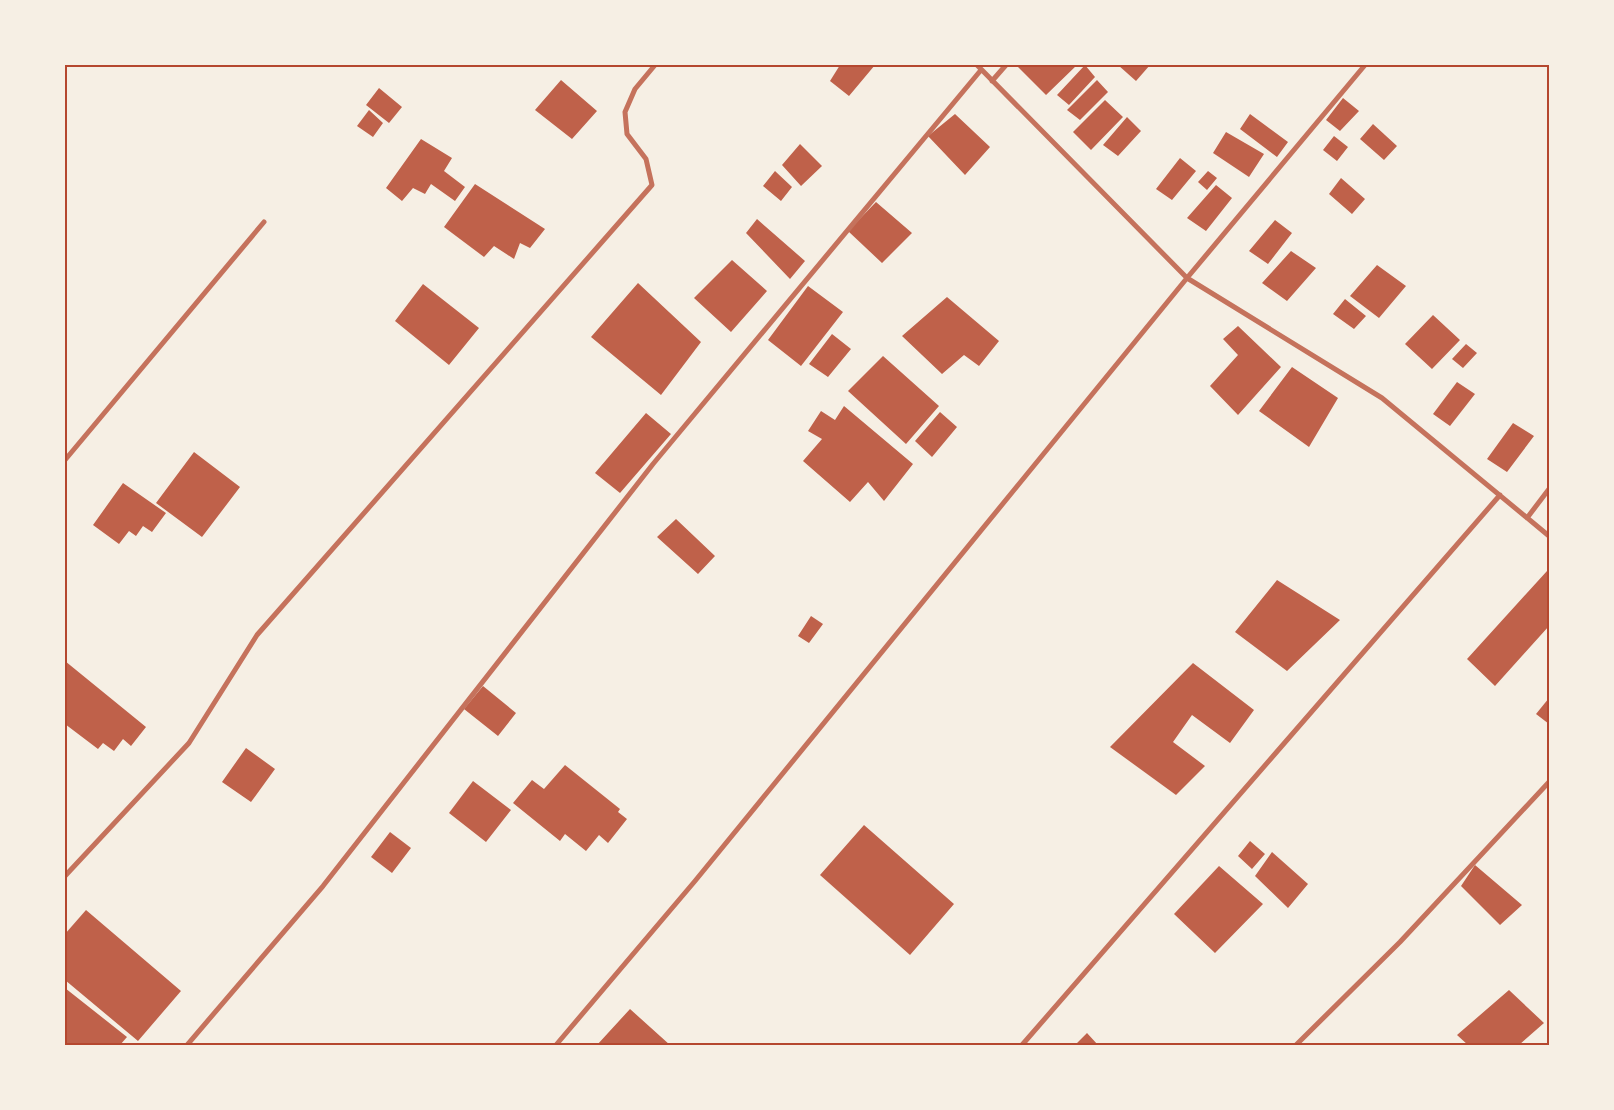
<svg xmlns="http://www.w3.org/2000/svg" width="1614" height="1110" font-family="'Source Sans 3',sans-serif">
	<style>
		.building { fill: #bf614a }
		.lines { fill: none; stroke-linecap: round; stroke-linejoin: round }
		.minor { stroke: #c5725c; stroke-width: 5 }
		.neatline { fill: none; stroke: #b5482f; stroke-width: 2 }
	</style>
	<rect width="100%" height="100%" fill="#f6efe4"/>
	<path class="building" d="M 840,65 L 875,65 L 849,96 L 830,81 Z
		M 1019,65 L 1077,65 L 1046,95 L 1017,66 Z
		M 1085,65 L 1095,77 L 1069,105 L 1057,95 Z
		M 1118,65 L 1150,65 L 1136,81 Z
		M 561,80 L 597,111 L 572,139 L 535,110 Z
		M 1097,80 L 1108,92 L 1080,120 L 1067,110 Z
		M 379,88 L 402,107 L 389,123 L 366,105 Z
		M 1343,98 L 1359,111 L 1340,131 L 1326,120 Z
		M 1105,100 L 1123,117 L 1091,150 L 1073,132 Z
		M 369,110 L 383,123 L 373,137 L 357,126 Z
		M 955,114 L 990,147 L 965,175 L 928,136 Z
		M 1250,114 L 1288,142 L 1277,157 L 1240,129 Z
		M 1127,117 L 1141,131 L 1118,156 L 1103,145 Z
		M 1373,124 L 1397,146 L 1384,160 L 1360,139 Z
		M 1226,132 L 1264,154 L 1249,177 L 1213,153 Z
		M 1334,136 L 1348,147 L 1337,161 L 1323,150 Z
		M 421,139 L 452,158 L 444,171 L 465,187 L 455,201 L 431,184 L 425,194 L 413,188 L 402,201 L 386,188 Z
		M 800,144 L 822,166 L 801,186 L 782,165 Z
		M 1180,158 L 1196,171 L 1172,200 L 1156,189 Z
		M 775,171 L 792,187 L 781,201 L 763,186 Z
		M 1208,171 L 1217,178 L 1207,190 L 1198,182 Z
		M 1341,178 L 1365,199 L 1352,214 L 1329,194 Z
		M 475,184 L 545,229 L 530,248 L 520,243 L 514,259 L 494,246 L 484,257 L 444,227 Z
		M 1216,185 L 1232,198 L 1206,231 L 1187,218 Z
		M 876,202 L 912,233 L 882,263 L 848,231 Z
		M 757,219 L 805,261 L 790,279 L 746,233 Z
		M 1275,220 L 1292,233 L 1268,264 L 1249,251 Z
		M 1291,251 L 1316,268 L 1287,301 L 1262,283 Z
		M 732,260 L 767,291 L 731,332 L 694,298 Z
		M 1377,265 L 1406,286 L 1379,318 L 1350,296 Z
		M 638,283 L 701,342 L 661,395 L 591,337 Z
		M 423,284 L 479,328 L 449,365 L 395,321 Z
		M 808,286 L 843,312 L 801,366 L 768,340 Z
		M 947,297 L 999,341 L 979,366 L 964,355 L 942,374 L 902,336 Z
		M 1345,299 L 1366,316 L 1354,329 L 1333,314 Z
		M 1433,315 L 1460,340 L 1432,369 L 1405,344 Z
		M 1238,326 L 1281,367 L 1238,415 L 1210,386 L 1238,355 L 1223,339 Z
		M 832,334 L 851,349 L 828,377 L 809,364 Z
		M 1466,344 L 1477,353 L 1463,368 L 1452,359 Z
		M 883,356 L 939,406 L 906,444 L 848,391 Z
		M 1292,367 L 1338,398 L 1309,447 L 1259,411 Z
		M 1457,382 L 1475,394 L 1450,426 L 1433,414 Z
		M 844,406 L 913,464 L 884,501 L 868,482 L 850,502 L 803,461 L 822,439 L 808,431 L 821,411 L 835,420 Z
		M 940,412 L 957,427 L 932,457 L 915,441 Z
		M 646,413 L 671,434 L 620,493 L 595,473 Z
		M 1513,423 L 1534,436 L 1507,472 L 1487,459 Z
		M 194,452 L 240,487 L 202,537 L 156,503 Z
		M 123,483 L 166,513 L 152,532 L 143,526 L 136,536 L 129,531 L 119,544 L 93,525 Z
		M 676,519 L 715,556 L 698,574 L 657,537 Z
		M 1547,571 L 1549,573 L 1549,626 L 1495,686 L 1467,659 Z
		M 1277,580 L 1340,620 L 1287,671 L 1235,632 Z
		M 811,616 L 823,624 L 809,643 L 798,636 Z
		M 65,661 L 146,727 L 131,746 L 123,739 L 114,751 L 103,743 L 98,749 L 65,724 Z
		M 1193,663 L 1254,710 L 1230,743 L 1192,715 L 1173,742 L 1205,766 L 1176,795 L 1110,747 Z
		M 483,686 L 516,713 L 498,736 L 464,709 Z
		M 1549,698 L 1549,724 L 1536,714 Z
		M 246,748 L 275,769 L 251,802 L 222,782 Z
		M 565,765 L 620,809 L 618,812 L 627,819 L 608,843 L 599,835 L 586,851 L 565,834 L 560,841 L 513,803 L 532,780 L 544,789 Z
		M 473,781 L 511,810 L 486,842 L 449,813 Z
		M 864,825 L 954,904 L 910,955 L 820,875 Z
		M 390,832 L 411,848 L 392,873 L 371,857 Z
		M 1250,841 L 1265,854 L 1252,869 L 1238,856 Z
		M 1272,852 L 1308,884 L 1288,908 L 1255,876 Z
		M 1475,865 L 1522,905 L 1500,925 L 1461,886 Z
		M 1219,866 L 1263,904 L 1215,953 L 1174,914 Z
		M 86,910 L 181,991 L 138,1041 L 65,980 L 65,934 Z
		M 65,988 L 127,1037 L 120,1045 L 65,1045 Z
		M 1509,990 L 1544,1023 L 1519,1045 L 1468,1045 L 1457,1035 Z
		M 630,1009 L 670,1045 L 597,1045 Z
		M 1087,1033 L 1098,1045 L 1075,1045 Z"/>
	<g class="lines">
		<path class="minor" d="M 977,65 L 1187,278 L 1382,398 L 1549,536
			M 992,81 L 1006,65
			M 65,460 L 264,222
			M 1527,518 L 1549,489
			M 65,876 L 189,743 L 257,635 L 652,185 L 646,159 L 627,134 L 625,112 L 635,89 L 655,65
			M 187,1045 L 323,886 L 653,464 L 981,70
			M 556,1045 L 695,881 L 1187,278 L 1365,65
			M 1022,1045 L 1500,495
			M 1296,1045 L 1400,942 L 1549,782"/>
	</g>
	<rect width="1614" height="1110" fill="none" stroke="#f6efe4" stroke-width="132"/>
	<rect x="66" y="66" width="1482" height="978" class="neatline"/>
</svg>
